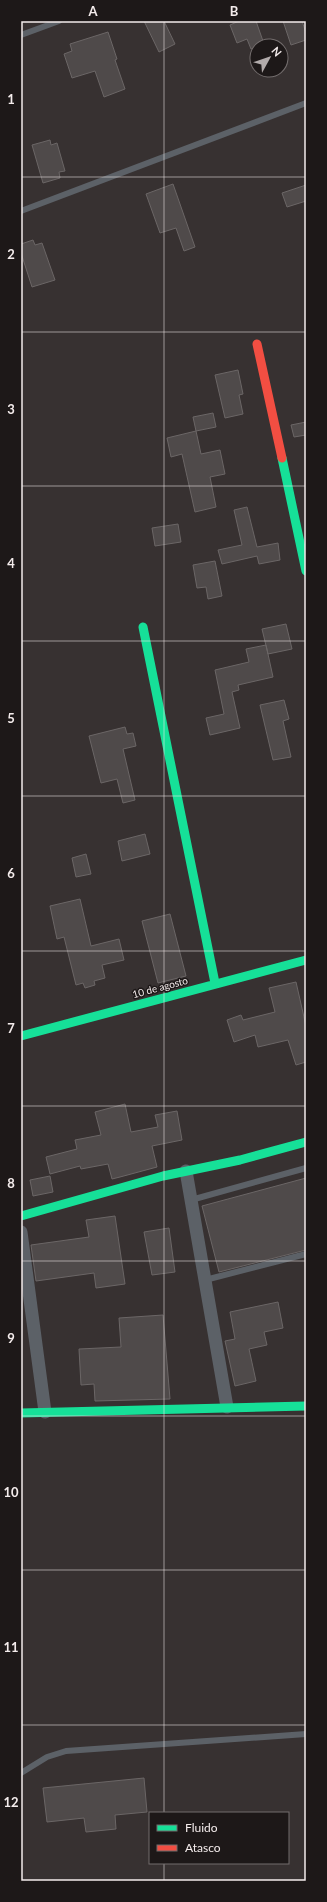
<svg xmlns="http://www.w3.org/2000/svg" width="327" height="1902" font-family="Lato,sans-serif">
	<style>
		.building { fill: #4f4a4a; stroke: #6b6666 }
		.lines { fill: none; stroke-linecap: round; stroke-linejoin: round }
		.lane { stroke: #5c6167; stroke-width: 6 }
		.street { stroke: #5c6167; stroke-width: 13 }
		.fast { stroke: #16e098; stroke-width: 9 }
		.jam { stroke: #f24e42; stroke-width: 9 }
		.grid { fill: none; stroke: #f4ecec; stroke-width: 1; stroke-opacity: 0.55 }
		.labels { text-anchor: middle; stroke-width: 3; stroke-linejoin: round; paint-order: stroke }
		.street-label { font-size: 10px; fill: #f4ecec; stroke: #1d1818 }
		.neatline { fill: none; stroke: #f4ecec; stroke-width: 1.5 }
		.grid-label { font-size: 13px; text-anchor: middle; font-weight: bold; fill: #f4ecec }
	</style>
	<rect width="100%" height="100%" fill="#373131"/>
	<path class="building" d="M 144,21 L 164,21 L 175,44 L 159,52 Z
		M 239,21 L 256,21 L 264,44 L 251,49 L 247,39 L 237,43 L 230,25 Z
		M 283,21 L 302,21 L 306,33 L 306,40 L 291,45 Z
		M 108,32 L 117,59 L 115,60 L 125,89 L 104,97 L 95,71 L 72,78 L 64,54 L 72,51 L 70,44 Z
		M 50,140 L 51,145 L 57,143 L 65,171 L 59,172 L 60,178 L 43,183 L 32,145 Z
		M 173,184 L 195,247 L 184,251 L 176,228 L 160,233 L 146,194 Z
		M 306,185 L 306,201 L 287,207 L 282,193 Z
		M 33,240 L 35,245 L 42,243 L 55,280 L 32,287 L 21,253 L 21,244 Z
		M 238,370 L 243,394 L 239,395 L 243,414 L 225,418 L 215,375 Z
		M 213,413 L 216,427 L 196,431 L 193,417 Z
		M 306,422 L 306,435 L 294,437 L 291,425 Z
		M 196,431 L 201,454 L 220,450 L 225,474 L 210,477 L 216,507 L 195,512 L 182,454 L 171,457 L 167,438 Z
		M 247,507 L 257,547 L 278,543 L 280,560 L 259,564 L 257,556 L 222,564 L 218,550 L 242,545 L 234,510 Z
		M 178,524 L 181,542 L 155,546 L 152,528 Z
		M 215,561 L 222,596 L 208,599 L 206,587 L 197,588 L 193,565 Z
		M 286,624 L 292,649 L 268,654 L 262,629 Z
		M 266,645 L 273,677 L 238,685 L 239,690 L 232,692 L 240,728 L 210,735 L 206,718 L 224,714 L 215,670 L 249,662 L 246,649 Z
		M 284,700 L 289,719 L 283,721 L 291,757 L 273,760 L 260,705 Z
		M 125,727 L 127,734 L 133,733 L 136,746 L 123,749 L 135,800 L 123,803 L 117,779 L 101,783 L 89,736 Z
		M 145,834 L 150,854 L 122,861 L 118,841 Z
		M 86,854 L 91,874 L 76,877 L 72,858 Z
		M 80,899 L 91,946 L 119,939 L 124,960 L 102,965 L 105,978 L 94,981 L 95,985 L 85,988 L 83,983 L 76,985 L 64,937 L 57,939 L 50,906 Z
		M 170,914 L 186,976 L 158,983 L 142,921 Z
		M 296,982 L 306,1026 L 306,1062 L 296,1065 L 288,1040 L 258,1047 L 255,1035 L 234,1042 L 227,1020 L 241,1015 L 243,1020 L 275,1012 L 269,988 Z
		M 125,1104 L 131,1132 L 158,1127 L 155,1115 L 177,1111 L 182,1140 L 152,1146 L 157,1167 L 120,1177 L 112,1179 L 108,1164 L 81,1169 L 80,1166 L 50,1174 L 46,1157 L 77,1149 L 75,1140 L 101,1135 L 95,1112 Z
		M 50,1176 L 53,1192 L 33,1196 L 30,1180 Z
		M 306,1178 L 306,1250 L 219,1272 L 202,1206 Z
		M 115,1216 L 125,1284 L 96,1288 L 94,1273 L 36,1281 L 31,1245 L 89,1237 L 86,1220 Z
		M 169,1228 L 175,1272 L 152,1275 L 144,1232 Z
		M 278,1302 L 283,1328 L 264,1332 L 267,1345 L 249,1349 L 256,1381 L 235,1386 L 225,1341 L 235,1339 L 230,1312 Z
		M 163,1315 L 170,1399 L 95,1401 L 94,1384 L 81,1385 L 79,1349 L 121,1347 L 119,1318 Z
		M 144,1778 L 147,1812 L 115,1815 L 116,1829 L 86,1832 L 84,1818 L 47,1822 L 43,1788 Z"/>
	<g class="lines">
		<path class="lane" d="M 21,35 L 59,21
			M 21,211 L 306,103
			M 191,1200 L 306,1168
			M 205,1280 L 306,1254
			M 21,1773 L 47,1757 L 66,1751 L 306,1734"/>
		<path class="street" d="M 186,1171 L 227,1407
			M 21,1232 L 45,1412"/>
		<path class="fast" d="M 282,458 L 306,571
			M 143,627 L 215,983
			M 21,1036 L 306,960
			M 21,1216 L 163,1176 L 240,1160 L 306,1142
			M 21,1413 L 306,1406"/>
		<path class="jam" d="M 257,344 L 282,458"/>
	</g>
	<path class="grid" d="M 164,21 L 164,1813M 21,177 L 306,177M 21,332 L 306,332M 21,486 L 306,486M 21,641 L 306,641M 21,796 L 306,796M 21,951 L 306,951M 21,1106 L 306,1106M 21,1261 L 306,1261M 21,1416 L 306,1416M 21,1570 L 306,1570M 21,1725 L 306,1725M 164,1863 L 164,1881"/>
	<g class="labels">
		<g class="street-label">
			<text transform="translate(160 987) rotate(-15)" y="4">10 de agosto</text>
		</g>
	</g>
	<rect width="327" height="1902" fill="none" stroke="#1d1818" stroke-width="44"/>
	<rect x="149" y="1812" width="140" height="52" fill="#1d1818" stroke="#736d6d"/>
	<rect x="157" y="1825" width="20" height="6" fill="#16e098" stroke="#736d6d"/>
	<text x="185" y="1832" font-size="12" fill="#f4ecec">Fluido</text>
	<rect x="157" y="1845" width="20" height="6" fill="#f24e42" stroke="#736d6d"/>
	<text x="185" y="1852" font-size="12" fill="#f4ecec">Atasco</text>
	<g transform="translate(269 58) rotate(50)"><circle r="19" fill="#1d1818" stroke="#736d6d"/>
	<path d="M0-3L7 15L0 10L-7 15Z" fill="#b2abab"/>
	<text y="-6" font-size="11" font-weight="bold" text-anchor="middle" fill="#f4ecec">N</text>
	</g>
	<rect x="22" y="22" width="283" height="1858" class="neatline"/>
	<g class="grid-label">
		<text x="93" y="16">A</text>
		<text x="234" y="16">B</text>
		<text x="11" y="104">1</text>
		<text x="11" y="259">2</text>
		<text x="11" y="414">3</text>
		<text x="11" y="568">4</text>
		<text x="11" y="723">5</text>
		<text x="11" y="878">6</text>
		<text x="11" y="1033">7</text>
		<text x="11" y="1188">8</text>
		<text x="11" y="1343">9</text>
		<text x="11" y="1497">10</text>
		<text x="11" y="1652">11</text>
		<text x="11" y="1807">12</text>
	</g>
</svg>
